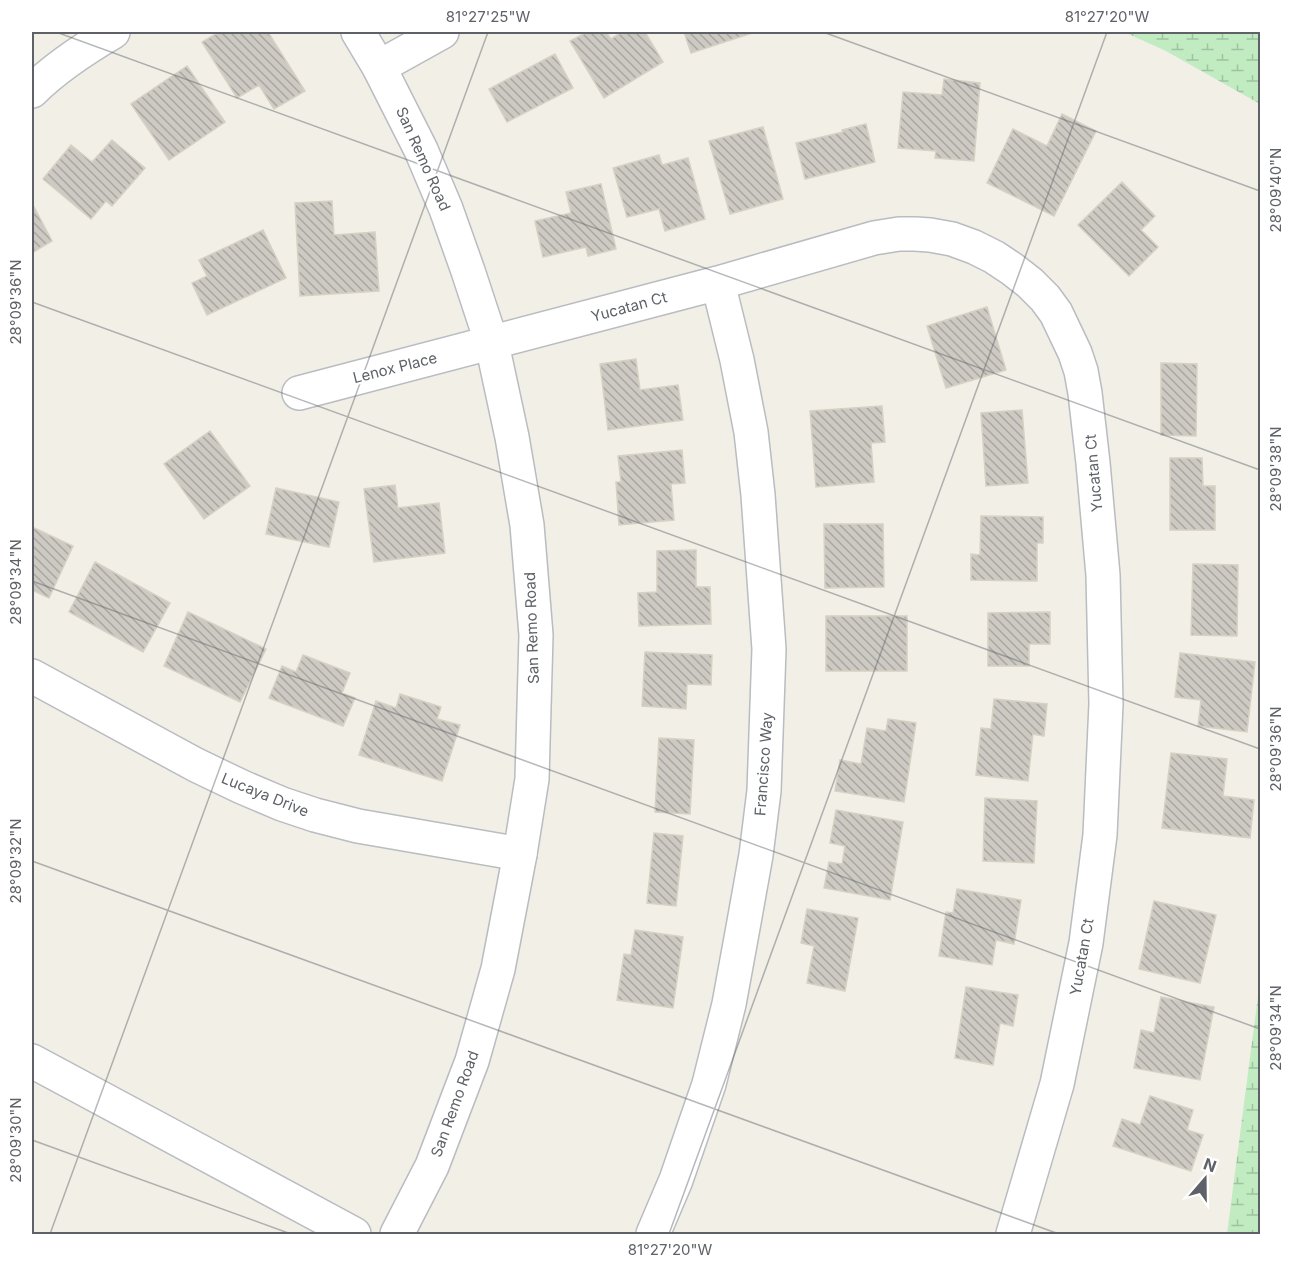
<svg xmlns="http://www.w3.org/2000/svg" width="1292" height="1266" font-family="Inter,sans-serif">
	<style>
		.wetland { fill: url(#wetland-marsh) }
		.building { fill: url(#building-back-hatch); stroke: #d7d1c4; stroke-width: 1.5 }
		.lines { fill: none; stroke-linecap: round; stroke-linejoin: round }
		.minor-casing { stroke: #b9bcc1; stroke-width: 36 }
		.tertiary-casing { stroke: #b9bcc1; stroke-width: 36 }
		.minor { stroke: #fff; stroke-width: 33 }
		.tertiary { stroke: #fff; stroke-width: 33 }
		.ticks { fill: none; stroke: #5e6268; stroke-width: 1.5; stroke-opacity: 0.45 }
		.labels { text-anchor: middle; stroke-width: 4.5; stroke-linejoin: round; paint-order: stroke }
		.street-label { font-size: 15px; fill: #5e6268; stroke: #fff }
		.neatline { fill: none; stroke: #5e6268; stroke-width: 2 }
		.ticks-label { font-size: 15px; text-anchor: middle; fill: #5e6268 }
	</style>
	<defs>
		<pattern id="wetland-marsh" width="20" height="14" patternUnits="userSpaceOnUse" patternTransform="scale(1.5)"><rect width="20" height="14" fill="#c1ebc1"/><path d="M1 5h8M5 5V1M11 12h8M15 12V8" fill="none" stroke="#a0c2a1"/></pattern>
		<pattern id="building-back-hatch" width="6" height="6" patternUnits="userSpaceOnUse" patternTransform="scale(1.5)"><rect width="6" height="6" fill="#cdcac3"/><path d="M-1 5l2 2M0 0l6 6M5-1l2 2" fill="none" stroke="#aaa7a2"/></pattern>
	</defs>
	<rect width="100%" height="100%" fill="#f1efe6"/>
	<path class="wetland" d="M 1124,32 L 1260,32 L 1260,104 L 1166,51 Z
		M 1260,981 L 1260,1234 L 1227,1234 Z"/>
	<path class="building" d="M 219,32 L 268,32 L 305,91 L 274,109 L 259,85 L 237,98 L 202,42 Z
		M 587,32 L 606,32 L 611,39 L 622,32 L 645,32 L 663,62 L 604,98 L 570,41 Z
		M 684,32 L 755,32 L 691,53 Z
		M 555,54 L 573,88 L 507,122 L 489,89 Z
		M 187,66 L 225,122 L 169,160 L 131,104 Z
		M 944,79 L 980,83 L 974,161 L 935,158 L 936,151 L 898,148 L 903,92 L 942,95 Z
		M 1062,114 L 1096,131 L 1054,216 L 987,183 L 1013,129 L 1047,146 Z
		M 866,124 L 875,162 L 805,179 L 796,143 L 843,132 L 842,130 Z
		M 763,127 L 783,199 L 730,214 L 709,141 Z
		M 112,140 L 145,168 L 112,206 L 106,201 L 91,219 L 43,179 L 71,145 L 92,162 Z
		M 659,155 L 662,165 L 688,158 L 705,219 L 665,231 L 659,209 L 627,217 L 613,168 Z
		M 1122,182 L 1155,216 L 1141,230 L 1158,247 L 1129,276 L 1078,225 Z
		M 601,184 L 616,249 L 588,256 L 586,247 L 543,257 L 535,221 L 571,213 L 566,192 Z
		M 332,201 L 334,235 L 375,232 L 379,291 L 300,296 L 295,203 Z
		M 32,203 L 52,241 L 32,253 Z
		M 263,230 L 286,278 L 207,315 L 192,283 L 207,276 L 199,260 Z
		M 987,307 L 1006,370 L 946,388 L 927,326 Z
		M 636,359 L 640,390 L 678,385 L 683,420 L 608,430 L 600,364 Z
		M 1161,363 L 1197,364 L 1196,436 L 1161,435 Z
		M 882,406 L 885,442 L 871,443 L 874,482 L 816,487 L 810,411 Z
		M 1022,410 L 1028,483 L 986,486 L 981,413 Z
		M 210,431 L 250,486 L 204,519 L 164,464 Z
		M 682,450 L 685,483 L 671,484 L 674,520 L 619,525 L 616,482 L 621,482 L 618,456 Z
		M 1170,458 L 1202,458 L 1203,486 L 1215,486 L 1215,530 L 1170,530 Z
		M 395,485 L 398,508 L 439,503 L 445,553 L 374,562 L 364,489 Z
		M 276,488 L 339,502 L 329,547 L 266,534 Z
		M 981,516 L 1043,517 L 1043,543 L 1037,543 L 1037,581 L 971,580 L 971,554 L 980,555 Z
		M 824,524 L 883,524 L 884,587 L 825,588 Z
		M 32,527 L 73,546 L 49,598 L 32,590 Z
		M 696,550 L 696,587 L 710,587 L 711,624 L 639,626 L 638,593 L 657,592 L 657,551 Z
		M 95,562 L 170,603 L 143,652 L 69,612 Z
		M 1193,564 L 1238,565 L 1237,636 L 1191,635 Z
		M 188,612 L 266,649 L 240,702 L 164,666 Z
		M 1050,612 L 1050,644 L 1029,644 L 1029,666 L 988,666 L 988,613 Z
		M 826,616 L 907,616 L 907,671 L 826,671 Z
		M 645,652 L 712,655 L 711,685 L 687,684 L 686,709 L 642,706 Z
		M 1180,653 L 1255,662 L 1247,732 L 1198,726 L 1201,700 L 1175,697 Z
		M 303,655 L 350,673 L 342,693 L 355,698 L 343,726 L 269,698 L 282,666 L 296,672 Z
		M 400,694 L 441,707 L 437,719 L 460,725 L 442,781 L 359,755 L 376,701 L 396,708 Z
		M 994,699 L 1047,704 L 1044,736 L 1033,734 L 1028,781 L 976,775 L 981,728 L 991,729 Z
		M 888,719 L 916,723 L 904,802 L 835,791 L 840,760 L 861,764 L 867,728 L 886,731 Z
		M 659,738 L 694,740 L 690,814 L 655,812 Z
		M 1171,753 L 1227,759 L 1223,796 L 1254,800 L 1250,838 L 1162,828 Z
		M 985,798 L 1037,801 L 1034,863 L 983,861 Z
		M 836,810 L 903,822 L 890,900 L 824,888 L 829,862 L 842,864 L 845,846 L 830,843 Z
		M 654,833 L 683,836 L 676,906 L 647,903 Z
		M 957,889 L 1021,900 L 1014,944 L 996,940 L 992,965 L 939,956 L 946,912 L 953,913 Z
		M 1154,901 L 1216,915 L 1200,983 L 1139,969 Z
		M 807,909 L 858,918 L 845,991 L 807,983 L 814,946 L 801,943 Z
		M 635,930 L 683,937 L 673,1008 L 617,1000 L 624,954 L 631,955 Z
		M 966,987 L 1018,995 L 1013,1026 L 1000,1023 L 993,1065 L 955,1058 Z
		M 1161,997 L 1214,1007 L 1200,1080 L 1134,1068 L 1141,1030 L 1154,1033 Z
		M 1150,1096 L 1193,1110 L 1187,1130 L 1203,1135 L 1191,1171 L 1113,1146 L 1122,1119 L 1140,1125 Z"/>
	<g class="lines">
		<defs>
			<path id="minor" d="M 379,67 L 442,32
				M 32,91 C 56,67 84,49 113,32
				M 299,393 L 718,283 L 874,238 L 899,234 L 915,234 L 930,235 L 952,239 L 974,247 L 994,257 L 1012,269 L 1030,283 L 1045,298 L 1056,313 L 1075,353 L 1081,371 L 1085,393 L 1093,463 L 1103,575 L 1106,704 L 1100,835 L 1086,943 L 1057,1084 L 1013,1234
				M 32,676 L 196,765 L 242,787 L 282,804 L 315,815 L 358,826 L 520,854
				M 32,1061 L 354,1234
				M 653,1234 L 676,1180 L 709,1084 L 729,1004 L 744,922 L 756,855 L 764,791 L 769,649 L 758,495 L 751,432 L 737,360 L 718,283"/>
			<path id="tertiary" d="M 358,32 L 379,67 L 421,150 L 446,209 L 468,271 L 492,344 L 512,437 L 527,525 L 536,635 L 532,779 L 520,854 L 498,969 L 472,1061 L 432,1166 L 397,1234"/>
		</defs>
		<use href="#minor" class="minor-casing"/>
		<use href="#tertiary" class="tertiary-casing"/>
		<use href="#minor" class="minor"/>
		<use href="#tertiary" class="tertiary"/>
	</g>
	<path class="ticks" d="M 56,32 L 1260,470M 823,32 L 1260,191M 32,302 L 1260,749M 32,581 L 1260,1029M 32,861 L 1059,1234M 32,1140 L 291,1234M 50,1234 L 488,32M 669,1234 L 1107,32"/>
	<g class="labels">
		<g class="street-label">
			<text transform="translate(423 159) rotate(66)" y="5">San Remo Road</text>
			<text transform="translate(629 307) rotate(-15)" y="5">Yucatan Ct</text>
			<text transform="translate(395 368) rotate(-14)" y="5">Lenox Place</text>
			<text transform="translate(1094 473) rotate(-95)" y="5">Yucatan Ct</text>
			<text transform="translate(532 628) rotate(-92)" y="5">San Remo Road</text>
			<text transform="translate(764 764) rotate(-86)" y="5">Francisco Way</text>
			<text transform="translate(265 795) rotate(22)" y="5">Lucaya Drive</text>
			<text transform="translate(1082 957) rotate(-80)" y="5">Yucatan Ct</text>
			<text transform="translate(455 1104) rotate(-70)" y="5">San Remo Road</text>
		</g>
	</g>
	<rect width="1292" height="1266" fill="none" stroke="#ffffff" stroke-width="66"/>
	<g transform="translate(1205 1179) rotate(20)" stroke="#ffffff" stroke-width="4.5" paint-order="stroke">
	<path d="M0-4.5L10 22L0 15L-10 22Z" fill="#5e6268"/>
	<text y="-9" font-size="16" font-weight="bold" text-anchor="middle" fill="#5e6268">N</text>
	</g>
	<rect x="33" y="33" width="1226" height="1200" class="neatline"/>
	<g class="ticks-label">
		<text x="488" y="22">81°27'25"W</text>
		<text x="1107" y="22">81°27'20"W</text>
		<text transform="translate(1276 190) rotate(-90)" y="5">28°09'40"N</text>
		<text transform="translate(16 302) rotate(-90)" y="5">28°09'36"N</text>
		<text transform="translate(1276 469) rotate(-90)" y="5">28°09'38"N</text>
		<text transform="translate(16 582) rotate(-90)" y="5">28°09'34"N</text>
		<text transform="translate(1276 749) rotate(-90)" y="5">28°09'36"N</text>
		<text transform="translate(16 861) rotate(-90)" y="5">28°09'32"N</text>
		<text transform="translate(1276 1028) rotate(-90)" y="5">28°09'34"N</text>
		<text transform="translate(16 1140) rotate(-90)" y="5">28°09'30"N</text>
		<text x="670" y="1255">81°27'20"W</text>
	</g>
</svg>
